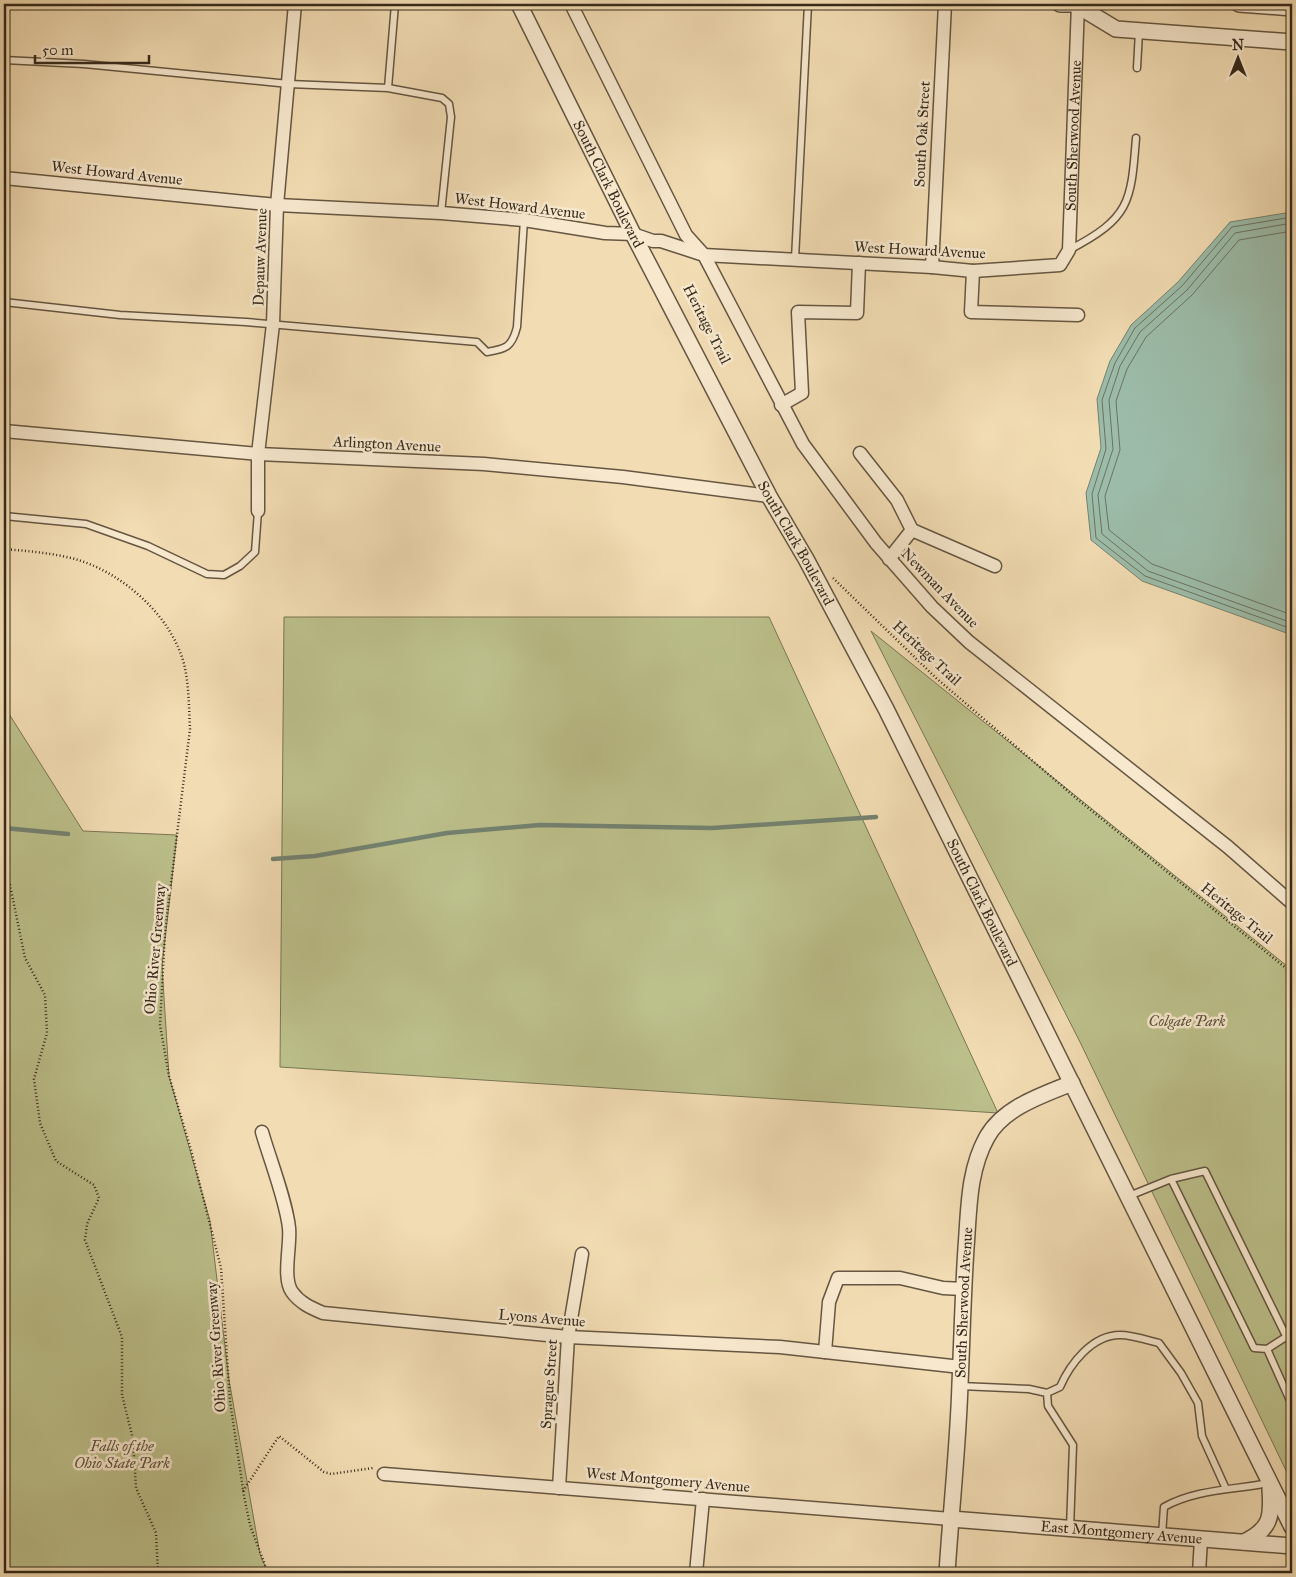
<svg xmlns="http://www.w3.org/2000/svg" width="1296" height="1577" font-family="'IM FELL Great Primer',serif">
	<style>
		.green { fill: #bcc08b; stroke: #797553 }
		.water { fill: #9cbca9; stroke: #738270 }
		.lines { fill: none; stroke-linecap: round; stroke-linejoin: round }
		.shore { stroke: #697362; stroke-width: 1 }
		.stream { stroke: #738270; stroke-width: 4.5 }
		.service-casing { stroke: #655641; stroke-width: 9 }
		.minor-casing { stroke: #655641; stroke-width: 15 }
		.tertiary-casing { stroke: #655641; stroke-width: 18 }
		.path { stroke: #362a1b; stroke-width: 2.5; stroke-dasharray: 1 2.5; stroke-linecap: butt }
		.service { stroke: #f7e8ce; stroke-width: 6 }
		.minor { stroke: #f7e8ce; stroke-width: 12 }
		.tertiary { stroke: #f7e8ce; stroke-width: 15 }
		.labels { text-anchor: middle; stroke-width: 5; stroke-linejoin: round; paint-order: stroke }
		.street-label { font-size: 15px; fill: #362a1b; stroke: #f7e8ce }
		.park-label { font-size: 15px; font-style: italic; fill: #585037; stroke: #f7e8ce }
	</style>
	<rect width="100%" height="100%" fill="#f2dcb3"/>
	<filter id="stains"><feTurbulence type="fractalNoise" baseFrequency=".004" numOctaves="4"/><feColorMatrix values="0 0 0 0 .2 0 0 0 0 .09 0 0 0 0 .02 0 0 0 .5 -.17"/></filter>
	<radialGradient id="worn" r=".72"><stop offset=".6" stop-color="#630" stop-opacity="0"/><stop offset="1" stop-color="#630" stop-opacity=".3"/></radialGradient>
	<path class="green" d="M 284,617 L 769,617 L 998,1113 L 280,1067 Z
		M 871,631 L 1292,970 L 1292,1483 L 1080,1042 Z
		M 4,706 L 83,831 L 177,835 L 162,966 L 169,1076 L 210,1221 L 229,1380 L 260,1554 L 268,1573 L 4,1573 Z"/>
	<path class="water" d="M 1292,212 L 1292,635 L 1142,581 L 1091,540 L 1086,493 L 1101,448 L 1097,399 L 1110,361 L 1131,325 L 1178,282 L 1230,222 Z"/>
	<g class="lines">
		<path class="shore" d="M 1292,217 L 1232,227 L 1182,286 L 1135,328 L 1115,363 L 1102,400 L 1106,449 L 1092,494 L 1096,538 L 1145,576 L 1292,629
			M 1292,223 L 1235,233 L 1187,290 L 1140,332 L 1120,366 L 1109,400 L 1113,449 L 1098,495 L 1102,534 L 1148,571 L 1292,623
			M 1292,231 L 1239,240 L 1192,295 L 1146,337 L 1127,369 L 1116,401 L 1120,450 L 1105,496 L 1109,530 L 1152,564 L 1292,615"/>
		<path class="stream" d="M 4,828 L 68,834
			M 273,859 L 315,856 L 447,833 L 540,825 L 712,828 L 876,817"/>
		<defs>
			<path id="service" d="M 395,4 L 388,88 L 442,98 L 449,104 L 451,117 L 441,213
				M 4,60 L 84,64 L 289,84 L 388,88
				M 1137,68 L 1139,31
				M 1069,250 C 1130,218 1131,203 1136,138
				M 795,259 L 808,4
				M 4,302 L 120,315 L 246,322 L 477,342 L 487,352 C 506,349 512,347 517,327 L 524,220
				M 4,516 L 86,524 L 148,546 L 207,574 L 224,575 L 240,566 L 255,552 L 258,511
				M 1171,1179 L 1254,1348 L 1267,1349 L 1292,1333
				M 1129,1196 L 1171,1179 L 1205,1171 L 1286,1336
				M 1267,1349 L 1292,1405
				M 960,1386 L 1029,1389 L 1047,1393 L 1060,1387 C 1070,1364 1092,1335 1120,1335 C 1132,1335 1147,1340 1159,1343 L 1181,1373 L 1198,1403 L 1202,1436 L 1226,1489
				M 1047,1393 L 1048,1406 L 1073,1445 L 1070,1529
				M 1162,1535 L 1164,1507 C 1196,1489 1234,1490 1269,1483"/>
			<g id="minor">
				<path d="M 571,4 L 686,235 L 704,255 L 803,444 L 876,543 L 932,607 L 969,642 L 1228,847 L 1292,903"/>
				<path id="s1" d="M 4,178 L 277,205 L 441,213 L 524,220 L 605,233 L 633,234 L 653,241 L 661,241 L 704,255 L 932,267 L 973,271 L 1060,265 L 1069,250 L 1078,4"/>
				<path d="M 932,267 L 945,4"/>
				<path d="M 973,271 L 971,312 L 1078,315"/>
				<path d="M 781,405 L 802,393 L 798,312 L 857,313 L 859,263"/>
				<path d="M 4,431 L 258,454 L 484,464 L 623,477 L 769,496"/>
				<path d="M 860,453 L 897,500 L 912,530 L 889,559"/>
				<path d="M 258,511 L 258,454 L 273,324 L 277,205 L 295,4"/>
				<path d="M 912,530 L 995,566"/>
				<path d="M 262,1132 C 270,1160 286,1200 289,1228 C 291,1245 282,1278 292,1292 C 300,1303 311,1308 323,1313 L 568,1337 L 780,1347 L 961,1367"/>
				<path d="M 825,1352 L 829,1302 L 838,1278 L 900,1278 L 943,1288 L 964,1289"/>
				<path d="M 384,1474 L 951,1519"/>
				<path d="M 559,1488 L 568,1337 L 582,1254"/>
				<path d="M 696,1573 L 703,1499"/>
				<path d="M 1199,1573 L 1201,1539"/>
			</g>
			<g id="tertiary">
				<path id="s2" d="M 519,4 L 633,234 L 769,496 L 806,559 L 886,709 L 1292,1527"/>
				<path d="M 1060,4 L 1086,4"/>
				<path d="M 1239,4 L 1292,8"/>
				<path d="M 1078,6 L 1116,29 L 1292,42"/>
				<path id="s3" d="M 951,1519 L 1292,1546"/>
				<path d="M 1244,1542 C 1271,1529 1272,1517 1270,1489"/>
				<path id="s4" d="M 947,1573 C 951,1510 958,1447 960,1384 C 962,1339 963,1293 966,1248 C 969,1210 968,1171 987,1137 C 1004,1107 1043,1095 1072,1083"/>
			</g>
		</defs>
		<use href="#service" class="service-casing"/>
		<use href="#minor" class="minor-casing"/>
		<use href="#tertiary" class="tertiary-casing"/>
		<path class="path" d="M 4,549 C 28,551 52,553 75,559 C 124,573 174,618 185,668 C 189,688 189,709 190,729 L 165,932 L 160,1025 L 169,1076 L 191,1150 L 221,1268 L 230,1401 L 244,1496 L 250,1525 L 268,1573
			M 833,578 L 936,678 L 1076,798 L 1292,973
			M 4,880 L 10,885 L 25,958 L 45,995 L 47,1033 L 34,1079 L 40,1123 L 56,1161 L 94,1185 L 99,1198 L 87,1224 L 85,1240 L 122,1337 L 122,1395 L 133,1439 L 136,1488 L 156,1533 L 158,1573
			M 243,1491 L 279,1436 L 324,1472 L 331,1474 L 373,1468"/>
		<use href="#service" class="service"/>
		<use href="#minor" class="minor"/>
		<use href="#tertiary" class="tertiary"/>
	</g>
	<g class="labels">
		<g class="street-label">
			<text transform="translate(922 134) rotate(-87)" y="5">South Oak Street</text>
			<text dy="5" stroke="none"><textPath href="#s1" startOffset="1195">South Sherwood Avenue</textPath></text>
			<text transform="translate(117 173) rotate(6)" y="5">West Howard Avenue</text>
			<text dy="5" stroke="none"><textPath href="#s2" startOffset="201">South Clark Boulevard</textPath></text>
			<text transform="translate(520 206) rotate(7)" y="5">West Howard Avenue</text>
			<text transform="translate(920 250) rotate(3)" y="5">West Howard Avenue</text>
			<text transform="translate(260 257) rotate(-88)" y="5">Depauw Avenue</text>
			<text transform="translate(707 324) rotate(63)" y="5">Heritage Trail</text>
			<text transform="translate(387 444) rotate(3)" y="5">Arlington Avenue</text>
			<text dy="5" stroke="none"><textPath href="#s2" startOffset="606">South Clark Boulevard</textPath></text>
			<text transform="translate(940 588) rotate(46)" y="5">Newman Avenue</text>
			<text transform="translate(927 653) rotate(43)" y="5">Heritage Trail</text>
			<text dy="5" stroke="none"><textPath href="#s2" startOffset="1011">South Clark Boulevard</textPath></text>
			<text transform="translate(1237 913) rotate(39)" y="5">Heritage Trail</text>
			<text transform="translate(155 949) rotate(-85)" y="5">Ohio River Greenway</text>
			<text dy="5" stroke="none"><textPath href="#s4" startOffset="271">South Sherwood Avenue</textPath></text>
			<text transform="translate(542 1318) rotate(5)" y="5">Lyons Avenue</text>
			<text transform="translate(216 1347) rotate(-94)" y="5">Ohio River Greenway</text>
			<text transform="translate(549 1384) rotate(-86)" y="5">Sprague Street</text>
			<text transform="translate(668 1480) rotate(5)" y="5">West Montgomery Avenue</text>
			<text dy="5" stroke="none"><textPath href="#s3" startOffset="171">East Montgomery Avenue</textPath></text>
		</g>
		<g class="park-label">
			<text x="1187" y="1026">Colgate Park</text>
			<text x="122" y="1451">Falls of the<tspan x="122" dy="17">Ohio State Park</tspan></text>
		</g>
	</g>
	<rect width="1296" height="1577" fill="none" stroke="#f2dcb3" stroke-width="20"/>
	<rect x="5" y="5" width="1286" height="1567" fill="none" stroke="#362a1b" stroke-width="2.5"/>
	<rect x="10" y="10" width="1276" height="1557" fill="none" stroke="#362a1b"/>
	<g transform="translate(1238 58)" stroke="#f7e8ce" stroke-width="4" paint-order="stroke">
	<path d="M0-4L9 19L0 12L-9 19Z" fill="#362a1b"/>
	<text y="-8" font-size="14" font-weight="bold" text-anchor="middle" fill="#362a1b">N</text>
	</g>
	<path d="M35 55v8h114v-8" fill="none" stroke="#362a1b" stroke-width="2.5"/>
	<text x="42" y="55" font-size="15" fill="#362a1b" stroke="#f7e8ce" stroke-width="4" paint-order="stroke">50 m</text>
	<rect width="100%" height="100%" filter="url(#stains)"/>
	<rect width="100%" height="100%" fill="url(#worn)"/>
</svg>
